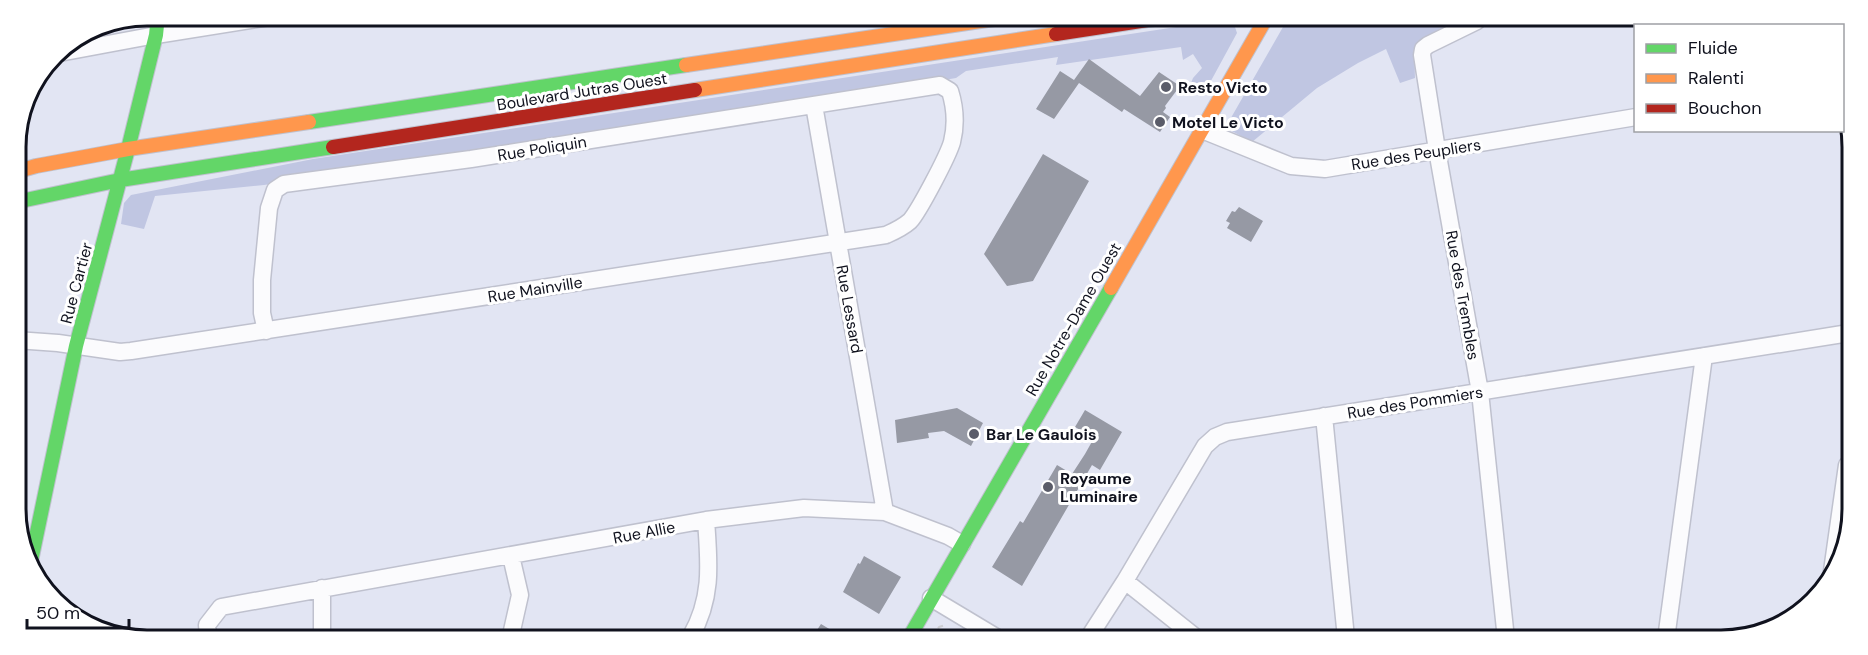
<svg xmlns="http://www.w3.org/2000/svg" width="1868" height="655" font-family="'DM Sans',sans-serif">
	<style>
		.green { fill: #c0c6e2 }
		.building { fill: #9699a4 }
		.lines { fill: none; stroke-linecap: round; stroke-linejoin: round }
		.street-casing { stroke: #bfc1ce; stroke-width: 19 }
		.fast-casing { stroke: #bfc1ce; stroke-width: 16 }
		.slow-casing { stroke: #bfc1ce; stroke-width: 16 }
		.jam-casing { stroke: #bfc1ce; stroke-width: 16 }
		.path { stroke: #cccdd2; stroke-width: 2; stroke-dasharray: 6 3; stroke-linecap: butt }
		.street { stroke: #fbfbfd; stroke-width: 16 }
		.fast { stroke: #63d668; stroke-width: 14 }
		.slow { stroke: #ff974d; stroke-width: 14 }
		.jam { stroke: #b3261e; stroke-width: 14 }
		.poi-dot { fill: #5a5c69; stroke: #fff; stroke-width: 2 }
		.labels { text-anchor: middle; stroke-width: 6; stroke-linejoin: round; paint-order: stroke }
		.poi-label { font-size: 16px; font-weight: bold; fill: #10121e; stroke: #fff; text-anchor: start }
		.street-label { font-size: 16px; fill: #10121e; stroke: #fff }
		.rim { fill: none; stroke: #10121e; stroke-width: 3 }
	</style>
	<rect width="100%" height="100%" fill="#e2e5f3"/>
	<path class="green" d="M 1222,20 L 1234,24 L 1237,33 L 1206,90 L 1198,89 L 1191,83 L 1193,78 L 1202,68 L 1193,54 L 1183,60 L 1181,47 L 1056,65 L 1058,57 L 966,71 L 956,78 L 879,91 L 264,185 L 155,196 L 144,229 L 121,224 L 124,203 L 131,195 L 313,159 Z
		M 1287,20 L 1459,21 C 1425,37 1413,37 1415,78 L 1400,83 L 1386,49 L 1358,63 L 1317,88 L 1252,142 L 1230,130 L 1228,127 L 1228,123 Z"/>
	<path class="building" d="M 1089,59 L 1140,96 L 1159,72 L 1180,86 L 1165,106 L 1166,108 L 1163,112 L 1170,117 L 1160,132 L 1124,109 L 1122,112 L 1079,83 L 1054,119 L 1036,109 L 1060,71 L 1074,80 Z
		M 1043,154 L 1089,181 L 1033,281 L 1007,286 L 984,254 Z
		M 1239,207 L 1263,221 L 1251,242 L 1227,228 L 1230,223 L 1226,221 L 1232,211 L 1235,212 Z
		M 957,408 L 983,423 L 971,446 L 944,431 L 928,433 L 929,438 L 897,443 L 895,420 Z
		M 1085,410 L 1122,432 L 1100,470 L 1092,465 L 1022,586 L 992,567 L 1020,521 L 1023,523 L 1057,465 L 1072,474 L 1085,454 L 1094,438 L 1075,427 Z
		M 864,556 L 901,577 L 879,614 L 843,592 L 858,563 L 860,564 Z
		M 821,624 L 841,636 L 813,636 Z"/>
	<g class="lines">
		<defs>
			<path id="street" d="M 1477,21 L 1428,45 L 1423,49 L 1422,55 L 1437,150 L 1480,392 L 1506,639
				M 1754,26 L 1755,22
				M 54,54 L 156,35 L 276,16
				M 814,105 L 885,512
				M 1202,130 L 1291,166 L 1325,169 L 1636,117
				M 16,340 L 58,343 L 120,352 L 131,351 L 886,235 C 895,231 902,228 910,221 C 919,211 948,156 952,142 C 956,126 955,107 950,91 L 940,85 L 471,159 L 284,184 L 275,190 L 269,208 L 262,280 L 262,313 L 266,331
				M 1324,416 L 1346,638
				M 511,556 L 520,595 L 511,635
				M 1832,571 L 1847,465
				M 1125,581 L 1194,636
				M 931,598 L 996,637
				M 208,634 L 207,625 L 221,607 L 706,520 L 804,508 L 885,512 L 948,536 L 962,544
				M 320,634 L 322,632 L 322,588
				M 691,636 C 713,597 709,563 706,520
				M 1089,637 L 1125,581 L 1205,446 L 1215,437 L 1227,432 L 1849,333
				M 1666,639 L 1704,356"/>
			<path id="fast" d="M 309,122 L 686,65
				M 16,202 L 120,180 L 333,147
				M 31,561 L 76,346 L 128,149 L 156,35 L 158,15
				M 910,636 L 1111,288"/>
			<path id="slow" d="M 686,65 L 994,19
				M 695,90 L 1056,34
				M 15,172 L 36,166 L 128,149 L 309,122
				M 1111,288 L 1265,20"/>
			<path id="jam" d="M 1056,34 L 1154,19
				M 333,147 L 695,90"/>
		</defs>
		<use href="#street" class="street-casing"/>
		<use href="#fast" class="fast-casing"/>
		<use href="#slow" class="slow-casing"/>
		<use href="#jam" class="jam-casing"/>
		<path class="path" d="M 933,636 L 939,627 L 945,625"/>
		<use href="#street" class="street"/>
		<use href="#fast" class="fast"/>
		<use href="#slow" class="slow"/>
		<use href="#jam" class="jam"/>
	</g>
	<g class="poi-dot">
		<circle cx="1166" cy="87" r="6"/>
		<circle cx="1160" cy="122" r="6"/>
		<circle cx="974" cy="434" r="6"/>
		<circle cx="1048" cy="487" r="6"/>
	</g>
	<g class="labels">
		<g class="poi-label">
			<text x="1178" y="93">Resto Victo</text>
			<text x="1172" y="128">Motel Le Victo</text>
			<text x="986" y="440">Bar Le Gaulois</text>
			<text x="1060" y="484">Royaume<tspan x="1060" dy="18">Luminaire</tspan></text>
		</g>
		<g class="street-label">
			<text transform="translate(582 91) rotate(-9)" y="6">Boulevard Jutras Ouest</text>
			<text transform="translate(542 148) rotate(-9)" y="6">Rue Poliquin</text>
			<text transform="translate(1416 154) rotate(-9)" y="6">Rue des Peupliers</text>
			<text transform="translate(76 283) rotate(-75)" y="6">Rue Cartier</text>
			<text transform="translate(535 289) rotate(-9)" y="6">Rue Mainville</text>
			<text transform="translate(1463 295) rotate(80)" y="6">Rue des Trembles</text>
			<text transform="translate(850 309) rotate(80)" y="6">Rue Lessard</text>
			<text transform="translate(1073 319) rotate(-60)" y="6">Rue Notre-Dame Ouest</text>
			<text transform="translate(1415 402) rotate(-9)" y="6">Rue des Pommiers</text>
			<text transform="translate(644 532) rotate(-11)" y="6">Rue Allie</text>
		</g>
	</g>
	<path d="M0 0H1868V655H0ZM147 26H1721A121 121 0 0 1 1842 147V509A121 121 0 0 1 1721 630H147A121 121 0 0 1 26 509V147A121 121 0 0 1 147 26Z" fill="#fff" fill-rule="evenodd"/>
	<path class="rim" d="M147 26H1721A121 121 0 0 1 1842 147V509A121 121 0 0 1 1721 630H147A121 121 0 0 1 26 509V147A121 121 0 0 1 147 26Z"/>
	<rect x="1634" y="24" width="210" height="108" fill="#ffffff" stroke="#9fa0a5" stroke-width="1.5"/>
	<rect x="1646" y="44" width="30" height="9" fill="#63d668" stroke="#9fa0a5" stroke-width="1.5"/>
	<text x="1688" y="54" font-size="18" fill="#10121e">Fluide</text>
	<rect x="1646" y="74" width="30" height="9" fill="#ff974d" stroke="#9fa0a5" stroke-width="1.5"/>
	<text x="1688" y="84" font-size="18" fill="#10121e">Ralenti</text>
	<rect x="1646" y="104" width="30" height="9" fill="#b3261e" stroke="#9fa0a5" stroke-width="1.5"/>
	<text x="1688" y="114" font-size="18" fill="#10121e">Bouchon</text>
	<path d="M27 619v9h102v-9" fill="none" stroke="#10121e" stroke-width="3"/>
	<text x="36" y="619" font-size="18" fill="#10121e" stroke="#ffffff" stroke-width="4.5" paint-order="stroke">50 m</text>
</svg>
